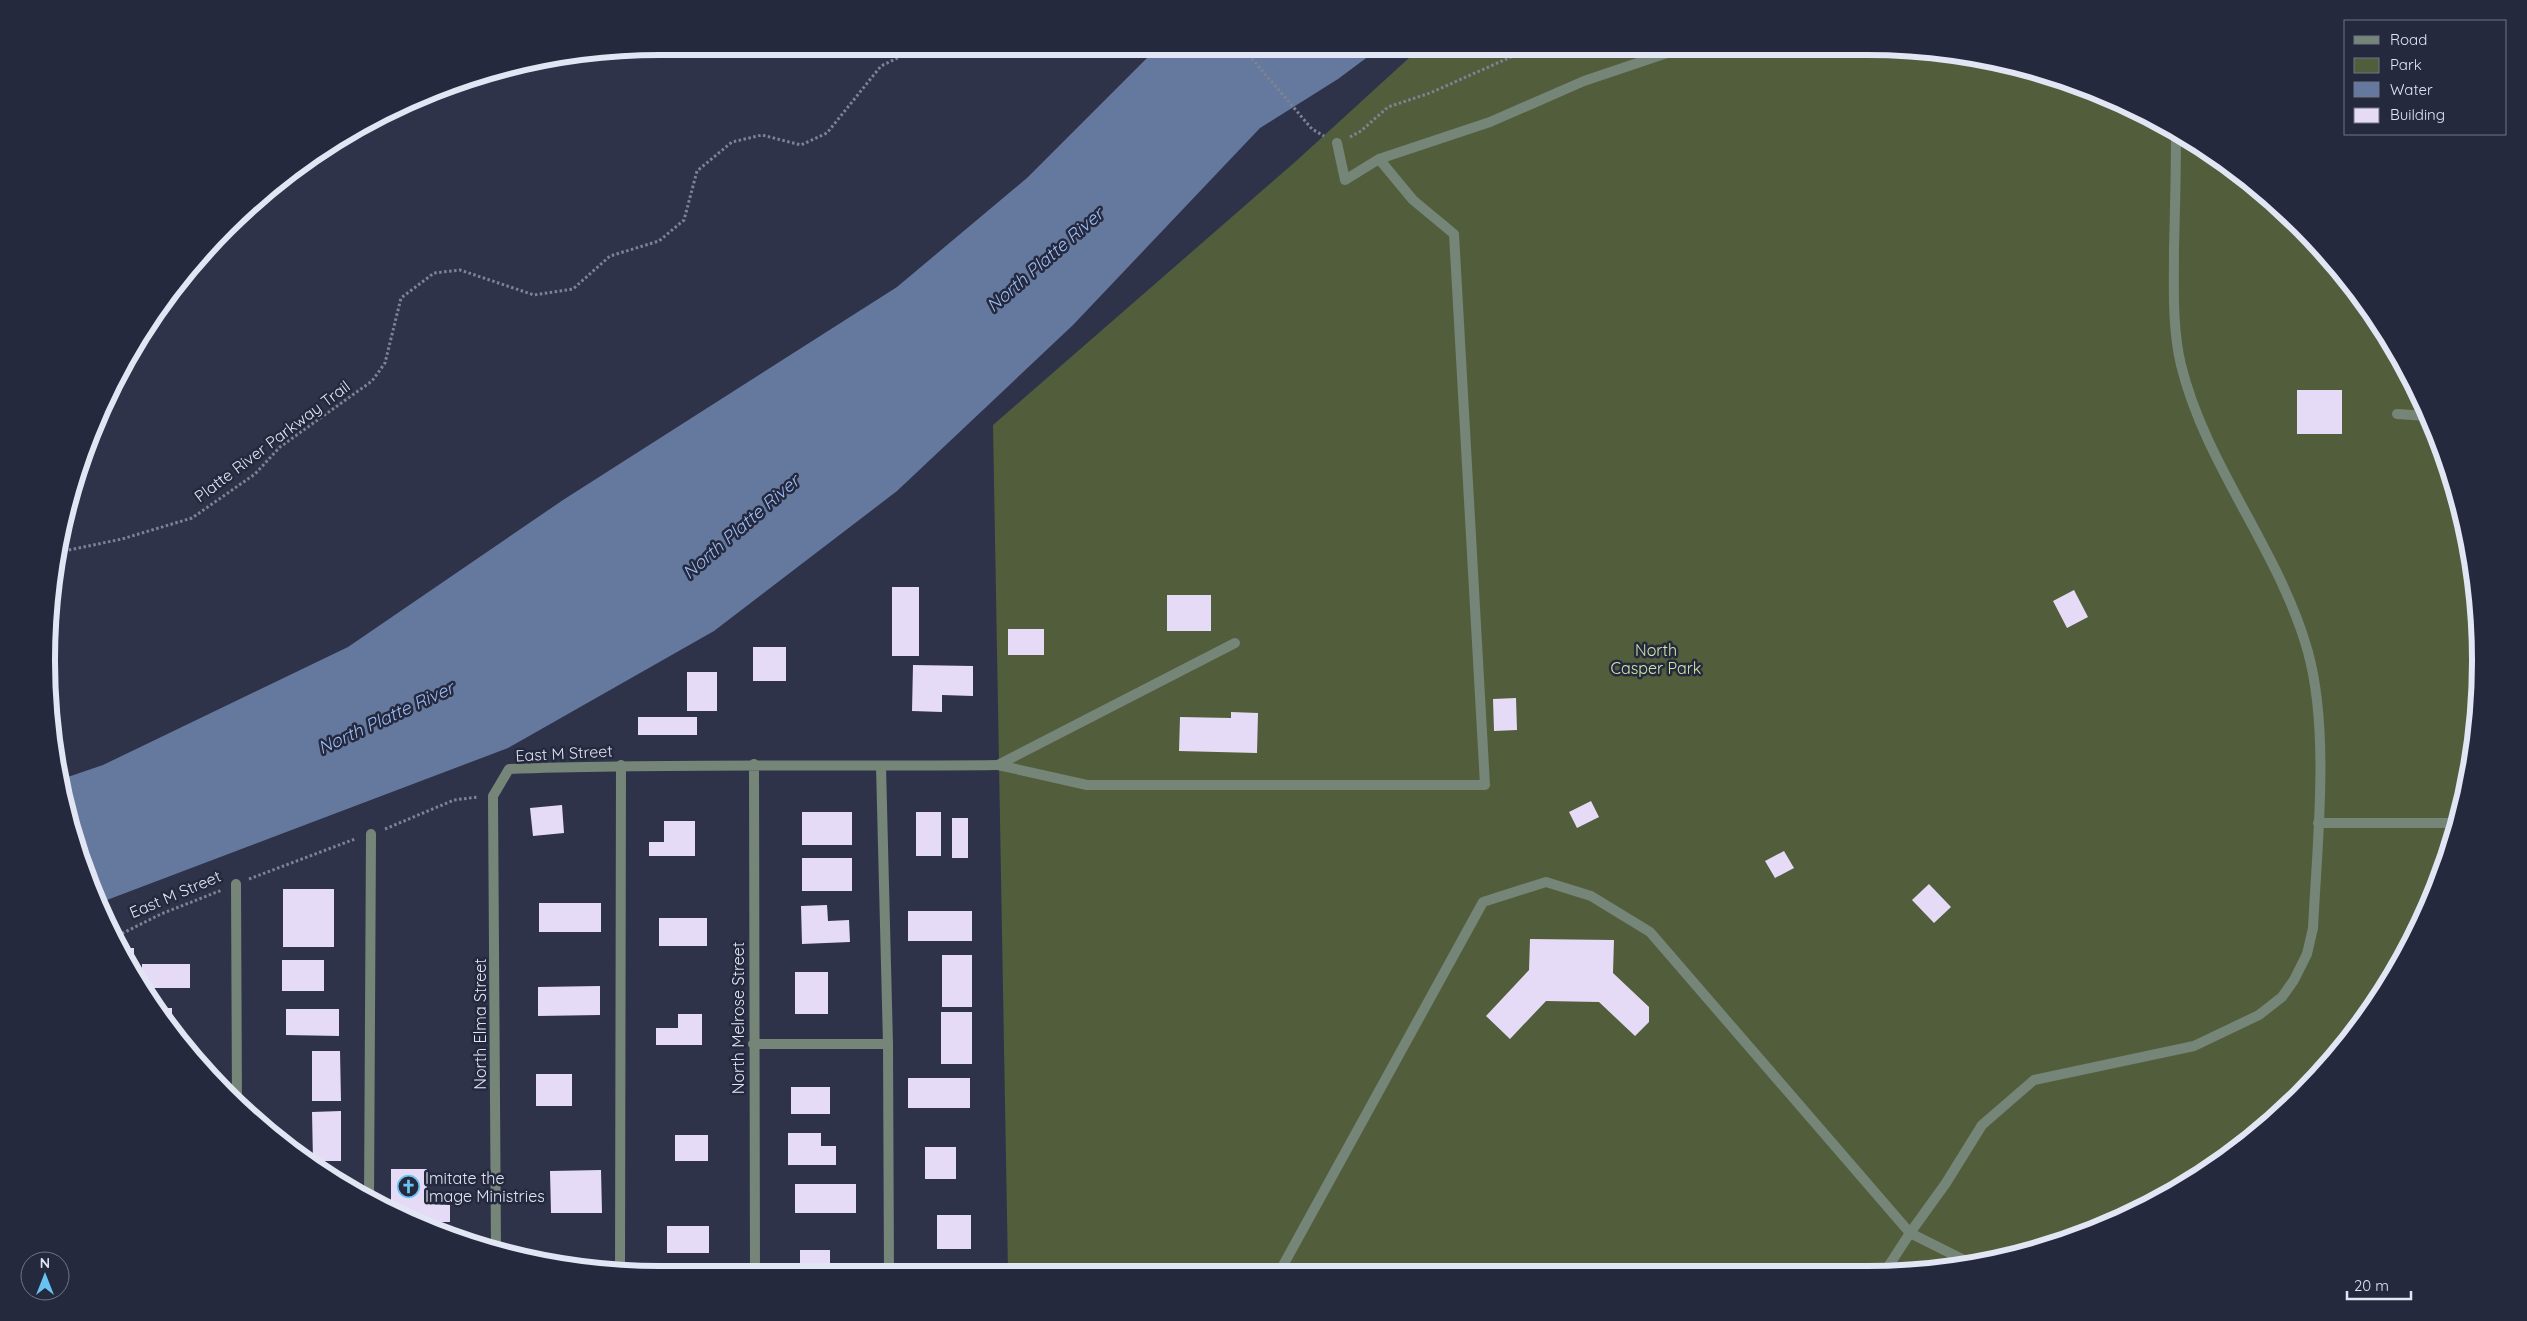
<svg xmlns="http://www.w3.org/2000/svg" width="2527" height="1321" font-family="Quicksand,sans-serif">
	<style>
		.green { fill: #525d3c }
		.water { fill: #65799e }
		.building { fill: #e6dbf6 }
		.lines { fill: none; stroke-linecap: round; stroke-linejoin: round }
		.path { stroke: #7e8295; stroke-width: 3; stroke-dasharray: 2.5 2.5; stroke-linecap: butt }
		.lane { stroke: #758577; stroke-width: 10 }
		.street { stroke: #758577; stroke-width: 10 }
		.labels { text-anchor: middle; stroke-width: 5; stroke-linejoin: round; paint-order: stroke }
		.street-label { font-size: 16px; fill: #e2e5f4; stroke: #25293e }
		.park-label { font-size: 16px; fill: #d1e8a4; stroke: #25293e }
		.poi-label { font-size: 16px; fill: #e2e5f4; stroke: #25293e; text-anchor: start }
		.water-label { font-size: 18px; font-style: italic; fill: #9ebffa; stroke: #25293e }
		.rim { fill: none; stroke: #e2e5f4; stroke-width: 6 }
	</style>
	<rect width="100%" height="100%" fill="#2e3349"/>
	<path class="green" d="M 1421,47 L 1906,48 L 2026,67 L 2138,110 L 2241,173 L 2329,256 L 2399,354 L 2448,463 L 2476,581 L 2479,701 L 2460,820 L 2417,932 L 2328,1066 L 2208,1171 L 2101,1228 L 1947,1269 L 1008,1272 L 993,425 L 1295,162 Z"/>
	<path class="water" d="M 1158,47 L 1381,47 L 1338,79 L 1260,128 L 1073,325 L 897,491 L 714,631 L 508,748 L 99,903 L 67,820 L 59,780 L 103,765 L 348,647 L 563,500 L 897,287 L 1027,178 Z"/>
	<path class="building" d="M 2297,390 L 2342,390 L 2342,434 L 2297,434 Z
		M 892,587 L 919,587 L 919,656 L 892,656 Z
		M 2074,590 L 2088,617 L 2067,628 L 2053,601 Z
		M 1167,595 L 1211,595 L 1211,631 L 1167,631 Z
		M 1008,629 L 1044,629 L 1044,655 L 1008,655 Z
		M 753,647 L 786,647 L 786,681 L 753,681 Z
		M 913,665 L 973,666 L 973,696 L 942,695 L 942,712 L 912,711 Z
		M 687,672 L 717,672 L 717,711 L 687,711 Z
		M 1516,698 L 1517,730 L 1494,731 L 1493,699 Z
		M 1231,712 L 1258,713 L 1257,753 L 1179,751 L 1180,717 L 1231,718 Z
		M 638,717 L 697,717 L 697,735 L 638,735 Z
		M 1591,801 L 1599,817 L 1577,828 L 1569,812 Z
		M 562,805 L 564,833 L 533,836 L 530,808 Z
		M 802,812 L 852,812 L 852,845 L 802,845 Z
		M 916,812 L 941,812 L 941,856 L 916,856 Z
		M 952,818 L 968,818 L 968,858 L 952,858 Z
		M 664,821 L 695,821 L 695,856 L 649,856 L 649,842 L 664,842 Z
		M 1784,851 L 1794,868 L 1775,878 L 1765,861 Z
		M 802,858 L 852,858 L 852,891 L 802,891 Z
		M 1929,884 L 1951,907 L 1934,923 L 1912,900 Z
		M 283,889 L 334,889 L 334,947 L 283,947 Z
		M 539,903 L 601,903 L 601,932 L 539,932 Z
		M 827,905 L 828,921 L 849,920 L 850,942 L 802,944 L 801,906 Z
		M 908,911 L 972,911 L 972,941 L 908,941 Z
		M 659,918 L 707,918 L 707,946 L 659,946 Z
		M 1530,939 L 1614,940 L 1613,973 L 1649,1007 L 1649,1022 L 1635,1036 L 1599,1002 L 1546,1001 L 1510,1039 L 1486,1016 L 1529,970 Z
		M 119,948 L 134,948 L 134,972 L 132,972 Z
		M 942,955 L 972,955 L 972,1007 L 942,1007 Z
		M 282,960 L 324,960 L 324,991 L 282,991 Z
		M 142,964 L 190,964 L 190,988 L 142,988 Z
		M 795,972 L 828,972 L 828,1014 L 795,1014 Z
		M 600,986 L 600,1015 L 538,1016 L 538,987 Z
		M 155,1008 L 172,1008 L 172,1028 L 156,1010 Z
		M 286,1009 L 339,1009 L 339,1036 L 286,1035 Z
		M 941,1012 L 972,1012 L 972,1064 L 941,1064 Z
		M 678,1014 L 702,1014 L 702,1045 L 656,1045 L 656,1028 L 678,1028 Z
		M 312,1051 L 340,1051 L 341,1101 L 312,1101 Z
		M 536,1074 L 572,1074 L 572,1106 L 536,1106 Z
		M 908,1078 L 970,1078 L 970,1108 L 908,1108 Z
		M 791,1087 L 830,1087 L 830,1114 L 791,1114 Z
		M 341,1111 L 341,1161 L 313,1161 L 312,1112 Z
		M 788,1133 L 821,1133 L 821,1146 L 836,1146 L 836,1165 L 788,1165 Z
		M 675,1135 L 708,1135 L 708,1161 L 675,1161 Z
		M 925,1147 L 956,1147 L 956,1179 L 925,1179 Z
		M 391,1169 L 427,1169 L 427,1204 L 450,1205 L 450,1222 L 427,1222 L 427,1226 L 391,1212 Z
		M 601,1170 L 602,1213 L 551,1213 L 550,1171 Z
		M 795,1184 L 856,1184 L 856,1213 L 795,1213 Z
		M 937,1215 L 971,1215 L 971,1249 L 937,1249 Z
		M 667,1226 L 709,1226 L 709,1253 L 667,1253 Z
		M 800,1250 L 830,1250 L 830,1273 L 800,1273 Z"/>
	<g class="lines">
		<path class="path" d="M 1242,47 L 1312,129 L 1324,136
			M 1350,137 L 1361,131 L 1388,107 L 1430,93 L 1520,53 L 1573,47
			M 59,552 L 122,539 L 192,518 L 255,474 L 280,447 L 372,381 L 385,363 L 401,298 L 434,273 L 460,270 L 534,295 L 573,289 L 610,256 L 659,241 L 684,220 L 697,171 L 732,142 L 762,135 L 801,145 L 827,133 L 881,66 L 920,47
			M 385,829 L 454,800 L 478,797
			M 249,879 L 355,839
			M 113,938 L 161,914 L 222,890"/>
		<path class="lane" d="M 1379,159 L 1490,122 L 1584,81 L 1685,47
			M 2397,414 L 2427,416
			M 998,765 L 1087,785 L 1485,785 L 1454,234 L 1413,200 L 1379,159 L 1345,180 L 1337,143
			M 998,765 L 1235,643
			M 881,766 L 888,1044 L 889,1273
			M 2318,823 L 2458,823
			M 369,1199 L 371,834
			M 1886,1270 L 1910,1233 L 1970,1263
			M 1280,1271 L 1483,902 L 1546,882 L 1591,896 L 1650,932 L 1910,1233 L 1946,1183 L 1982,1125 L 2034,1080 L 2194,1046 L 2259,1015 L 2282,997 L 2294,980 L 2307,954 L 2313,928 C 2317,845 2330,732 2308,652 C 2280,551 2206,467 2181,365 C 2172,327 2174,287 2174,249 C 2175,210 2176,172 2176,133
			M 620,1273 L 621,765"/>
		<path class="street" d="M 754,764 L 755,1273
			M 236,884 L 237,1104
			M 753,1044 L 888,1044
			M 496,1252 L 493,796 L 509,769 C 672,763 835,767 998,765"/>
	</g>
	<defs>
		<symbol id="church-ring" viewBox="-11 -11 22 22"><circle r="9.5" fill="#25293e" stroke="#69c3f1" stroke-width="1.5"/><path d="M-1.2-6h2.4v3.5h3.3v2.4h-3.3V6h-2.4V-.1h-3.3v-2.4h3.3Z" fill="#69c3f1"/></symbol>
	</defs>
	<g fill-rule="evenodd">
		<use href="#church-ring" x="396" y="1174" width="25" height="25"/>
	</g>
	<g class="labels">
		<g class="street-label">
			<text transform="translate(272 441) rotate(-37)" y="6">Platte River Parkway Trail</text>
			<text transform="translate(564 753) rotate(-3)" y="6">East M Street</text>
			<text transform="translate(175 894) rotate(-23)" y="6">East M Street</text>
			<text transform="translate(738 1018) rotate(-90)" y="6">North Melrose Street</text>
			<text transform="translate(480 1024) rotate(-90)" y="6">North Elma Street</text>
		</g>
		<g class="park-label">
			<text x="1656" y="656">North<tspan x="1656" dy="18">Casper Park</tspan></text>
		</g>
		<g class="poi-label">
			<text x="425" y="1184">Imitate the<tspan x="425" dy="18">Image Ministries</tspan></text>
		</g>
		<g class="water-label">
			<text transform="translate(1045 260) rotate(-41)" y="6">North Platte River</text>
			<text transform="translate(741 527) rotate(-41)" y="6">North Platte River</text>
			<text transform="translate(386 718) rotate(-25)" y="6">North Platte River</text>
		</g>
	</g>
	<path d="M0 0H2527V1321H0ZM660 55H1867A605 605 0 0 1 2472 660V661A605 605 0 0 1 1867 1266H660A605 605 0 0 1 55 661V660A605 605 0 0 1 660 55Z" fill="#25293e" fill-rule="evenodd"/>
	<path class="rim" d="M660 55H1867A605 605 0 0 1 2472 660V661A605 605 0 0 1 1867 1266H660A605 605 0 0 1 55 661V660A605 605 0 0 1 660 55Z"/>
	<rect x="2344" y="20" width="162" height="115" fill="#25293e" stroke="#717487"/>
	<rect x="2354" y="36" width="25" height="8" fill="#758577" stroke="#717487"/>
	<text x="2390" y="45" font-size="15" fill="#e2e5f4">Road</text>
	<rect x="2354" y="58" width="25" height="15" fill="#525d3c" stroke="#717487"/>
	<text x="2390" y="70" font-size="15" fill="#e2e5f4">Park</text>
	<rect x="2354" y="82" width="25" height="15" fill="#65799e" stroke="#717487"/>
	<text x="2390" y="95" font-size="15" fill="#e2e5f4">Water</text>
	<rect x="2354" y="108" width="25" height="15" fill="#e6dbf6" stroke="#717487"/>
	<text x="2390" y="120" font-size="15" fill="#e2e5f4">Building</text>
	<g transform="translate(45 1276)"><circle r="24" fill="#25293e" stroke="#717487"/>
	<path d="M0-4L9 19L0 12L-9 19Z" fill="#69c3f1"/>
	<text y="-8" font-size="14" font-weight="bold" text-anchor="middle" fill="#e2e5f4">N</text>
	</g>
	<path d="M2347 1291v8h64v-8" fill="none" stroke="#e2e5f4" stroke-width="2.5"/>
	<text x="2354" y="1291" font-size="15" fill="#e2e5f4" stroke="#25293e" stroke-width="4" paint-order="stroke">20 m</text>
</svg>
